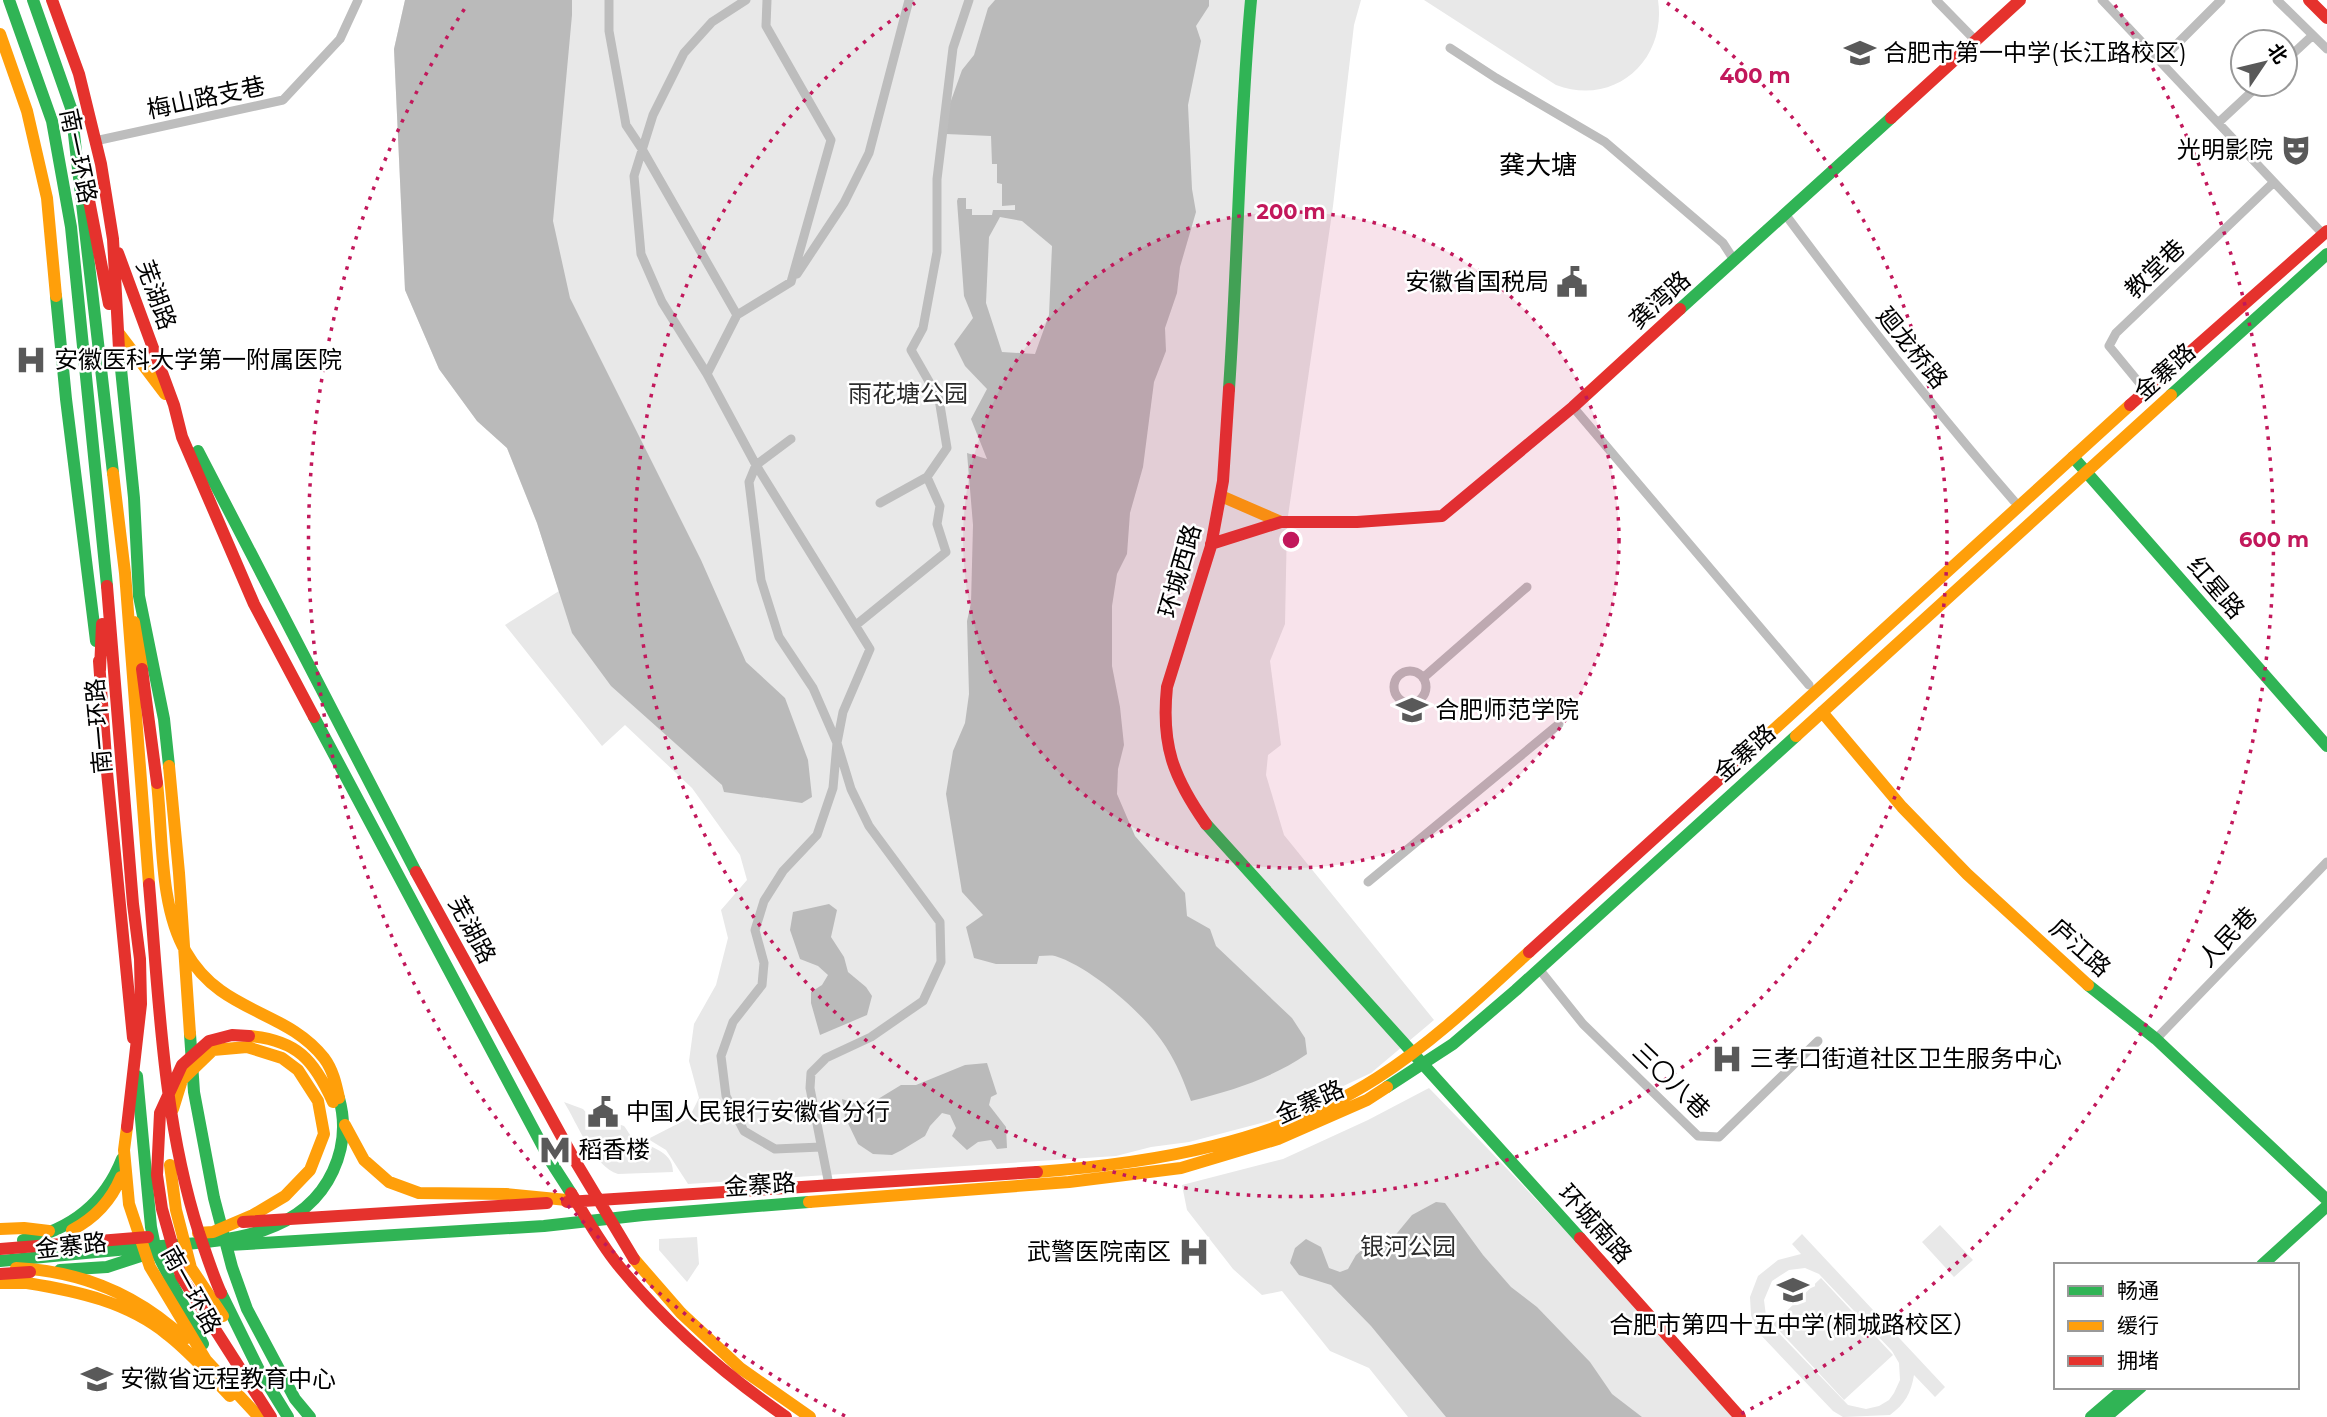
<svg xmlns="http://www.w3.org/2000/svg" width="2327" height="1417" font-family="Montserrat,'Noto Sans SC',sans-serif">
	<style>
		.green { fill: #e8e8e8; fill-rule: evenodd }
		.water { fill: #bababa; fill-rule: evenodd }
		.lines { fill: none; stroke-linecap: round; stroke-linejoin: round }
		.street { stroke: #bdbdbd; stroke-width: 9 }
		.fast { stroke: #30b455; stroke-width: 12 }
		.slow { stroke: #ff9f0a; stroke-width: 12 }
		.jam { stroke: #e5322d; stroke-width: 12 }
		.ring { fill: none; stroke: #c2185b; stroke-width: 3.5; stroke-dasharray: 3.5 7 }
		.labels { text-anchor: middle; stroke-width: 5; stroke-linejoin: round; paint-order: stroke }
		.poi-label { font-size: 24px; fill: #000; stroke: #fff; text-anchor: start }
		.street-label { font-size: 24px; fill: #000; stroke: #fff }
		.park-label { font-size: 24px; fill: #2d2d2d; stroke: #fff }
		.neighbourhood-label { font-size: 26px; fill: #000; stroke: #fff }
		.centre { fill: #c2185b; stroke: #fff; stroke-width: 3.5 }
		.ring-label { font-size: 21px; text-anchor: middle; font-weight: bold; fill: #c2185b; stroke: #fff; stroke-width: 5; stroke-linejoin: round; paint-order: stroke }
	</style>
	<rect width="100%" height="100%" fill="#fff"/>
	<path class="green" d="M 405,0 L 1361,0 L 1354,25 L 1333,206 L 1287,523 L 1285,624 L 1270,661 L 1281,745 L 1268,755 L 1266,775 L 1284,835 L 1434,1020 L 1371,1073 L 1269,1121 L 1189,1142 L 1151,1147 L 1116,1156 L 688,1184 L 666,1150 L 648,1139 L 689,1118 L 699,1098 L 689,1061 L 694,1024 L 716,985 L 728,938 L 721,910 L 747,880 L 740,855 L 692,788 L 625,725 L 602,746 L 505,625 L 559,591 L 537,523 L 507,448 L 477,421 L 439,369 L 405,290 L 394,49 Z
		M 1424,0 L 1658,0 C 1667,60 1615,107 1556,85 Z
		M 1429,1088 C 1534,1195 1635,1305 1735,1417 L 1408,1417 L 1369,1368 L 1330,1351 L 1282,1291 L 1262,1295 L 1233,1269 L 1187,1210 L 1182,1185 L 1283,1159 L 1368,1120 Z
		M 564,1102 L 583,1109 L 590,1117 L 613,1127 L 618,1124 L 624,1126 C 627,1129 628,1133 631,1136 C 645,1148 673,1148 673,1172 L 618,1174 C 594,1167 577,1123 564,1102 Z
		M 1940,1225 L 1973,1260 L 1954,1277 L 1922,1242 Z
		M 1802,1234 L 1945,1387 L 1935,1397 L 1914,1375 C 1911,1393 1905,1404 1890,1415 L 1843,1417 L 1833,1411 L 1756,1330 L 1751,1315 L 1750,1297 L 1758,1276 L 1778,1260 L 1801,1254 L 1792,1244 ZM 1805,1268 L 1819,1274 L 1892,1351 L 1899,1363 L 1900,1380 L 1894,1393 L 1889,1400 L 1879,1406 L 1866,1409 L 1848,1405 L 1770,1324 L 1766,1316 L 1764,1300 L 1772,1281 L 1789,1270 Z
		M 697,1237 L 699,1264 L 687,1282 L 659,1250 L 659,1239 Z
		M 1821,1278 L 1893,1355 L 1844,1400 L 1773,1324 Z"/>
	<path class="water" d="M 405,0 L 572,0 L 572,15 L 553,221 L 570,298 L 701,560 L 746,662 L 785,698 L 808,760 L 812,797 L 802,803 L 724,792 L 722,785 L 611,686 L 572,633 L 537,523 L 507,448 L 477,421 L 439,369 L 405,290 L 394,49 Z
		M 995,0 L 1209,0 L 1209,6 L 1196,26 L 1201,41 L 1188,105 L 1192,189 L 1196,212 L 1180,267 L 1177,293 L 1165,328 L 1166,351 L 1154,382 L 1143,467 L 1130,513 L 1127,554 L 1117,574 L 1112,606 L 1112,666 L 1120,707 L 1124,745 L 1118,769 L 1117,794 L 1135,836 L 1185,893 L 1187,916 L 1210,929 L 1216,946 L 1292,1018 L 1305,1038 L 1307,1054 C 1270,1079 1234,1090 1191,1101 C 1184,1082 1177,1064 1166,1047 C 1146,1015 1091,967 1055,956 C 1050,955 1044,956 1039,956 L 1037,964 L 996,964 L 974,958 L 966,927 L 983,915 L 962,892 L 946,794 L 953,751 L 965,723 L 969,694 L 967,621 L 971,603 L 973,525 L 967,453 L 987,459 L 971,419 L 987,389 L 965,366 L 954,344 L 973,318 L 964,296 L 957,201 L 958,198 L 966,198 L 966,209 L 972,209 L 972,215 L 992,215 L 993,210 L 1015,210 L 1015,205 L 1002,206 L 1002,184 L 997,183 L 997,164 L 992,164 L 991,136 L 946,134 L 948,109 L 962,70 L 974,55 L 988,8 ZM 1000,217 L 1022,221 L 1052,246 L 1049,315 L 1035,354 L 1002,352 L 986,303 L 989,237 Z
		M 829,904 L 837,910 L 831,937 L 844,957 L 848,972 L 866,987 L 872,996 L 867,1015 L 820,1035 L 811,1003 L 811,992 L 822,985 L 828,975 L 818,966 L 800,959 L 790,930 L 793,912 Z
		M 987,1063 L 997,1094 L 991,1097 L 989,1105 L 1006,1127 L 1007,1148 L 997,1149 L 991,1140 L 978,1142 L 967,1150 L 952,1136 L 956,1128 L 950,1115 L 942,1113 L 930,1126 L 925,1136 L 902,1150 L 892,1155 L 873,1154 L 858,1144 L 845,1117 L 842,1099 L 858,1104 L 878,1099 L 901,1085 L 916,1085 L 965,1065 Z
		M 1436,1202 L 1445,1203 L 1483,1255 L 1511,1287 L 1537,1307 L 1590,1362 L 1612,1394 L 1642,1417 L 1446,1417 L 1371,1326 L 1331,1285 L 1299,1275 L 1290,1263 L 1295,1248 L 1306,1239 L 1321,1247 L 1329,1268 L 1340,1272 L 1348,1269 L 1356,1255 L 1370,1243 L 1381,1246 L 1393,1238 L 1412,1215 Z"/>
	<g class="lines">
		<path class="street" d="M 609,0 L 609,31 L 626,125 L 642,149 L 737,315
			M 767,0 L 766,26 L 831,140 L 791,282 L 737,315 L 707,374 L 756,465 L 870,649 L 843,712 L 837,743 L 851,789 L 869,826 L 940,922 L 941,962 L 923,1001 L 871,1037 L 826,1058 L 811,1073 L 810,1088 L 829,1185
			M 1936,0 L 1975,40
			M 2102,0 L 2323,234
			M 2277,0 L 2327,49
			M 1450,48 L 1496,78 L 1605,142 L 1723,243 L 1734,260
			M 2160,61 L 2221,0
			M 2285,61 L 2313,35
			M 2218,123 L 2260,84
			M 95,141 L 283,100 L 340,39 L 358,0
			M 1785,214 C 1858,312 1934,409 2014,501
			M 797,274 L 844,203 L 869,153 L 909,0
			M 707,374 L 662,302 L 641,254 L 634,176 L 653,115 L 684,53 L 712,22 L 746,0
			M 2146,391 L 2109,346 L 2116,333 L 2274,182
			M 1573,407 L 1809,685
			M 791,439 L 756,465 L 749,482 L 761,580 L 779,637 L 813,688 L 837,743 L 833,788 L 817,835 L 783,871 L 764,901 L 755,930 L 764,963 L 762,985 L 733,1022 L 721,1056 L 726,1096 L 744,1131 L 775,1149 L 821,1147
			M 880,503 L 927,477 L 947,448 L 939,399 L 911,350 L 923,328 L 937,252 L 937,179 L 953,48 L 969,0
			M 856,625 L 946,552 L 937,524 L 940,506 L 927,477
			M1394 687a16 16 0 1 1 32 0a16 16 0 1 1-32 0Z
			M 1423,678 L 1527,587
			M 1368,882 L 1559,724
			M 1539,969 L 1583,1024 L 1698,1136 L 1719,1137 L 1818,1041
			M 2156,1039 L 2327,862"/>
		<path class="fast" d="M 9,0 L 52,121 L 71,227 L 107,586
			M 33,0 L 71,108 L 113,473
			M 56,296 L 66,399 L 96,641
			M 1680,309 L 1891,118
			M 119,349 L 134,498 L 139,596 L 164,719 L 169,766
			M 1229,389 C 1238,259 1239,129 1251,0
			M 2171,395 L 2327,254
			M 198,451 L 416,872
			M 2073,457 L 2327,746
			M 314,717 L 551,1162 L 571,1193
			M 1206,824 L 1580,1238
			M 2088,985 L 2156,1039 L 2327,1200
			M 190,1034 L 194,1092 L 214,1198 L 232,1267 L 247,1309 L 295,1399 L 310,1417
			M 137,1076 L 151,1227 L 156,1251 L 203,1344
			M 1387,1087 L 1453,1044 L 1516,990 L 1796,736
			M 23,1240 C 70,1230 104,1205 122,1159
			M 229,1245 L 544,1226 L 643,1215 L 809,1202
			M 0,1261 C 46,1257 93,1252 139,1248 C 207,1241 299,1245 333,1171 C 344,1147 346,1123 339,1098
			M 2262,1265 L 2327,1206
			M 60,1270 L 107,1267 L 156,1251
			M 221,1293 L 259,1370 L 288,1417
			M 2091,1417 L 2126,1387
			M 2106,1417 L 2141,1387"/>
		<path class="slow" d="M 0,34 L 27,111 L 47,198 L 56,296
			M 118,332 L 165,394
			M 113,473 L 125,573 L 149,884
			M 1221,496 L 1281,522
			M 134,622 L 142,669
			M 1822,712 L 1902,807 L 1967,874 L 2088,985
			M 1796,736 L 2171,395
			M 1735,765 L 2130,405
			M 169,766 L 179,873 L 190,1034
			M 157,783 C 163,835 159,906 186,952 C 221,1014 286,1009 324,1058 C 333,1070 336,1084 339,1098
			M 249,1036 C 297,1040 314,1060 333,1102
			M 173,1109 L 182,1080 L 213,1050 L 247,1047 L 282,1058 L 298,1070 L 318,1101 L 324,1134 L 310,1170 L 285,1196 L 253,1215 L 213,1232 L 198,1233
			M 345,1125 L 364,1160 L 389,1182 L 419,1193 L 506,1194 L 577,1201
			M 127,1127 L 124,1150 L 129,1204 L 150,1267 L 206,1360 L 259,1417
			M 170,1165 L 176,1210 L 191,1268 L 223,1316
			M 1037,1172 C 1154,1163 1276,1143 1377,1078 C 1432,1043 1481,996 1529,952
			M 809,1202 L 1069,1182 L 1181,1168 L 1278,1139 L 1367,1100 L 1387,1087
			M 0,1229 L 24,1228 L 49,1231
			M 72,1230 C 95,1218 111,1201 121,1177
			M 634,1259 L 681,1313 L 740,1368 L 810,1417
			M 16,1268 C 82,1271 137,1294 185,1339
			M 0,1283 L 27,1283
			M 27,1283 C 77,1291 128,1302 168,1335 C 191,1353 210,1375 230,1396"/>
		<path class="jam" d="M 52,0 L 79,74 L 101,164 L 113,239 L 119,349
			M 2309,0 L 2327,18
			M 1891,118 L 2020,0
			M 87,190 L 109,304
			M 118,253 L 174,405 L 182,437 L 254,604 L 314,717
			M 2130,405 L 2327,231
			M 1211,544 L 1281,522 L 1357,522 L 1442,516 L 1573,407 L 1680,309
			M 107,586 L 133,904 L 140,959 L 141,1004 L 127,1127
			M 99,661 L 107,772 L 133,1038
			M 142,669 L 157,783
			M 100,670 L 102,624
			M 1206,824 C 1173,777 1161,745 1167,687 L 1211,546 L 1223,481 L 1229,389
			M 416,872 L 574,1159 L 634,1259
			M 149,884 C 159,1001 163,1121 199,1233 C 206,1253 212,1273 221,1293
			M 1529,952 L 1735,765
			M 249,1036 L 232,1035 L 209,1041 L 182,1065 L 160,1113 L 157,1175 L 162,1209 L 181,1276 L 271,1417
			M 571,1193 C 586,1217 600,1243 618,1265 C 666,1324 724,1374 786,1417
			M 567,1202 L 1037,1172
			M 243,1222 L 547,1203
			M 1580,1238 L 1740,1417
			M 0,1249 L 148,1237
			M 0,1274 L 30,1272"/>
	</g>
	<circle cx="1291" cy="540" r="328" fill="#c2185b" fill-opacity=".12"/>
	<g class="ring">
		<circle cx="1291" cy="540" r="328"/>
		<path d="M1667 3A656 656 0 1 1 915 3"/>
		<path d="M845 1416A983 983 0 0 1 467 5M2115 5A983 983 0 0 1 1737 1416"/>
	</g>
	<defs>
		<symbol id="school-bare" viewBox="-9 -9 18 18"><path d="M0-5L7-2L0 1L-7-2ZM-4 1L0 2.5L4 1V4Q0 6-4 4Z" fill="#595959" stroke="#fff" stroke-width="2.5" paint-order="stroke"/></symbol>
		<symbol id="theatre-bare" viewBox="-9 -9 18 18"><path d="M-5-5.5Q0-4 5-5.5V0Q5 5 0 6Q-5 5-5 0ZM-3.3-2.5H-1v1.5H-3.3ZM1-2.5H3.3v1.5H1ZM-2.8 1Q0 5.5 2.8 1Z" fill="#595959" stroke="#fff" stroke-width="2.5" paint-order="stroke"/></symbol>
		<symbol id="civic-bare" viewBox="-9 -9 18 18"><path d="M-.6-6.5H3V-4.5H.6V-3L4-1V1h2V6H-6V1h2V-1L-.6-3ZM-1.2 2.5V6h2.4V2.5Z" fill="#595959" stroke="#fff" stroke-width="2.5" paint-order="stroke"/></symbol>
		<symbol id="hospital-bare" viewBox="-9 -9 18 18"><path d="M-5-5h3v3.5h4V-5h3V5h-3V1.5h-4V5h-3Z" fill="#595959" stroke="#fff" stroke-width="2.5" paint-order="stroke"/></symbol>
		<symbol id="university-bare" viewBox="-9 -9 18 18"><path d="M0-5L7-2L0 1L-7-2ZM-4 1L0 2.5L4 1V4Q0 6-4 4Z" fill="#595959" stroke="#fff" stroke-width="2.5" paint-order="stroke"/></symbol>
		<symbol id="metro-bare" viewBox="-9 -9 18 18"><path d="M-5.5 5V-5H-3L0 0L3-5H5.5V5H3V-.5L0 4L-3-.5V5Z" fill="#595959" stroke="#fff" stroke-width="2.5" paint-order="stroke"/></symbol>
	</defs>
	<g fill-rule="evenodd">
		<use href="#school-bare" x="1838" y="31" width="44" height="44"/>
		<use href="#theatre-bare" x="2274" y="128" width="44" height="44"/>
		<use href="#civic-bare" x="1550" y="260" width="44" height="44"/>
		<use href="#hospital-bare" x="9" y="338" width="44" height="44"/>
		<use href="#university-bare" x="1390" y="688" width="44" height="44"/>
		<use href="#hospital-bare" x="1705" y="1037" width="44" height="44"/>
		<use href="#civic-bare" x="581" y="1090" width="44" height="44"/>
		<use href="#metro-bare" x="533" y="1128" width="44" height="44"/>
		<use href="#hospital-bare" x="1172" y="1230" width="44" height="44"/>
		<use href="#school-bare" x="1771" y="1268" width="44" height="44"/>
		<use href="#university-bare" x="75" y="1357" width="44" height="44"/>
	</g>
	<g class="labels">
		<g class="poi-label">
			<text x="1883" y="61">合肥市第一中学(长江路校区)</text>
			<text x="2273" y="158" text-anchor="end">光明影院</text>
			<text x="1549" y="290" text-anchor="end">安徽省国税局</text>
			<text x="54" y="368">安徽医科大学第一附属医院</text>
			<text x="1435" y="718">合肥师范学院</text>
			<text x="1750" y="1067">三孝口街道社区卫生服务中心</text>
			<text x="626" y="1120">中国人民银行安徽省分行</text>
			<text x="578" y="1158">稻香楼</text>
			<text x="1171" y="1260" text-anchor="end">武警医院南区</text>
			<text x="1793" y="1333" text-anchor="middle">合肥市第四十五中学(桐城路校区）</text>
			<text x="120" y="1387">安徽省远程教育中心</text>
		</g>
		<g class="street-label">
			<text transform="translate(206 98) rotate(-12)" y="8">梅山路支巷</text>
			<text transform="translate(78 156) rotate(78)" y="8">南一环路</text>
			<text transform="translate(2155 269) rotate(-44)" y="8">教堂巷</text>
			<text transform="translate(156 295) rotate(70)" y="8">芜湖路</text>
			<text transform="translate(1660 300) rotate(-42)" y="8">龚湾路</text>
			<text transform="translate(1912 348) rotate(51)" y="8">廻龙桥路</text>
			<text transform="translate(2165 372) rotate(-42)" y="8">金寨路</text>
			<text transform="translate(1180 571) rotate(-74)" y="8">环城西路</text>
			<text transform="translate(2216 588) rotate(49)" y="8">红星路</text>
			<text transform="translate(99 726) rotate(-95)" y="8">南一环路</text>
			<text transform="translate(1745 753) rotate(-42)" y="8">金寨路</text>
			<text transform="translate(472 930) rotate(62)" y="8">芜湖路</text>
			<text transform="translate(2228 937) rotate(-46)" y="8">人民巷</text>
			<text transform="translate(2080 948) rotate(42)" y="8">庐江路</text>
			<text transform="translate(1671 1081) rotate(44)" y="8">三〇八巷</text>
			<text transform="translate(1310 1102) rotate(-24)" y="8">金寨路</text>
			<text transform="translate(760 1185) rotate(-4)" y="8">金寨路</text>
			<text transform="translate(1595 1224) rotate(48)" y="8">环城南路</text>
			<text transform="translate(71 1246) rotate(-6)" y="8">金寨路</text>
			<text transform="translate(191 1290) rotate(61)" y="8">南一环路</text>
		</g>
		<g class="park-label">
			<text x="908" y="402">雨花塘公园</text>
			<text x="1408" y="1255">银河公园</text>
		</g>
		<g class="neighbourhood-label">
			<text x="1538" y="174">龚大塘</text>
		</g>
	</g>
	<circle cx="1291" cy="540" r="10" class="centre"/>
	<g class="ring-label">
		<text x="1755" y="83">400 m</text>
		<text x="1291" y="219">200 m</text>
		<text x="2274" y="547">600 m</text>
	</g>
	<rect x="2054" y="1263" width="245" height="126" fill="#ffffff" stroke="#999999" stroke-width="2"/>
	<rect x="2068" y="1286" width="35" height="10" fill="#30b455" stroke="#999999" stroke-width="2"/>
	<text x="2117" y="1298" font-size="21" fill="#000000">畅通</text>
	<rect x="2068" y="1321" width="35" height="10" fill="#ff9f0a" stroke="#999999" stroke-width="2"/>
	<text x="2117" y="1333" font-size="21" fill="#000000">缓行</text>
	<rect x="2068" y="1356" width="35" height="10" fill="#e5322d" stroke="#999999" stroke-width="2"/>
	<text x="2117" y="1368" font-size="21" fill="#000000">拥堵</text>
	<g transform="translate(2264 63) rotate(55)"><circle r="33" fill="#ffffff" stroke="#999999" stroke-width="2"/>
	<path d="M0-5L12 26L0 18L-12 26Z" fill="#595959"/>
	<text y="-10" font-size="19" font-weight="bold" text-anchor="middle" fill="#000000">北</text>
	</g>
</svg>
